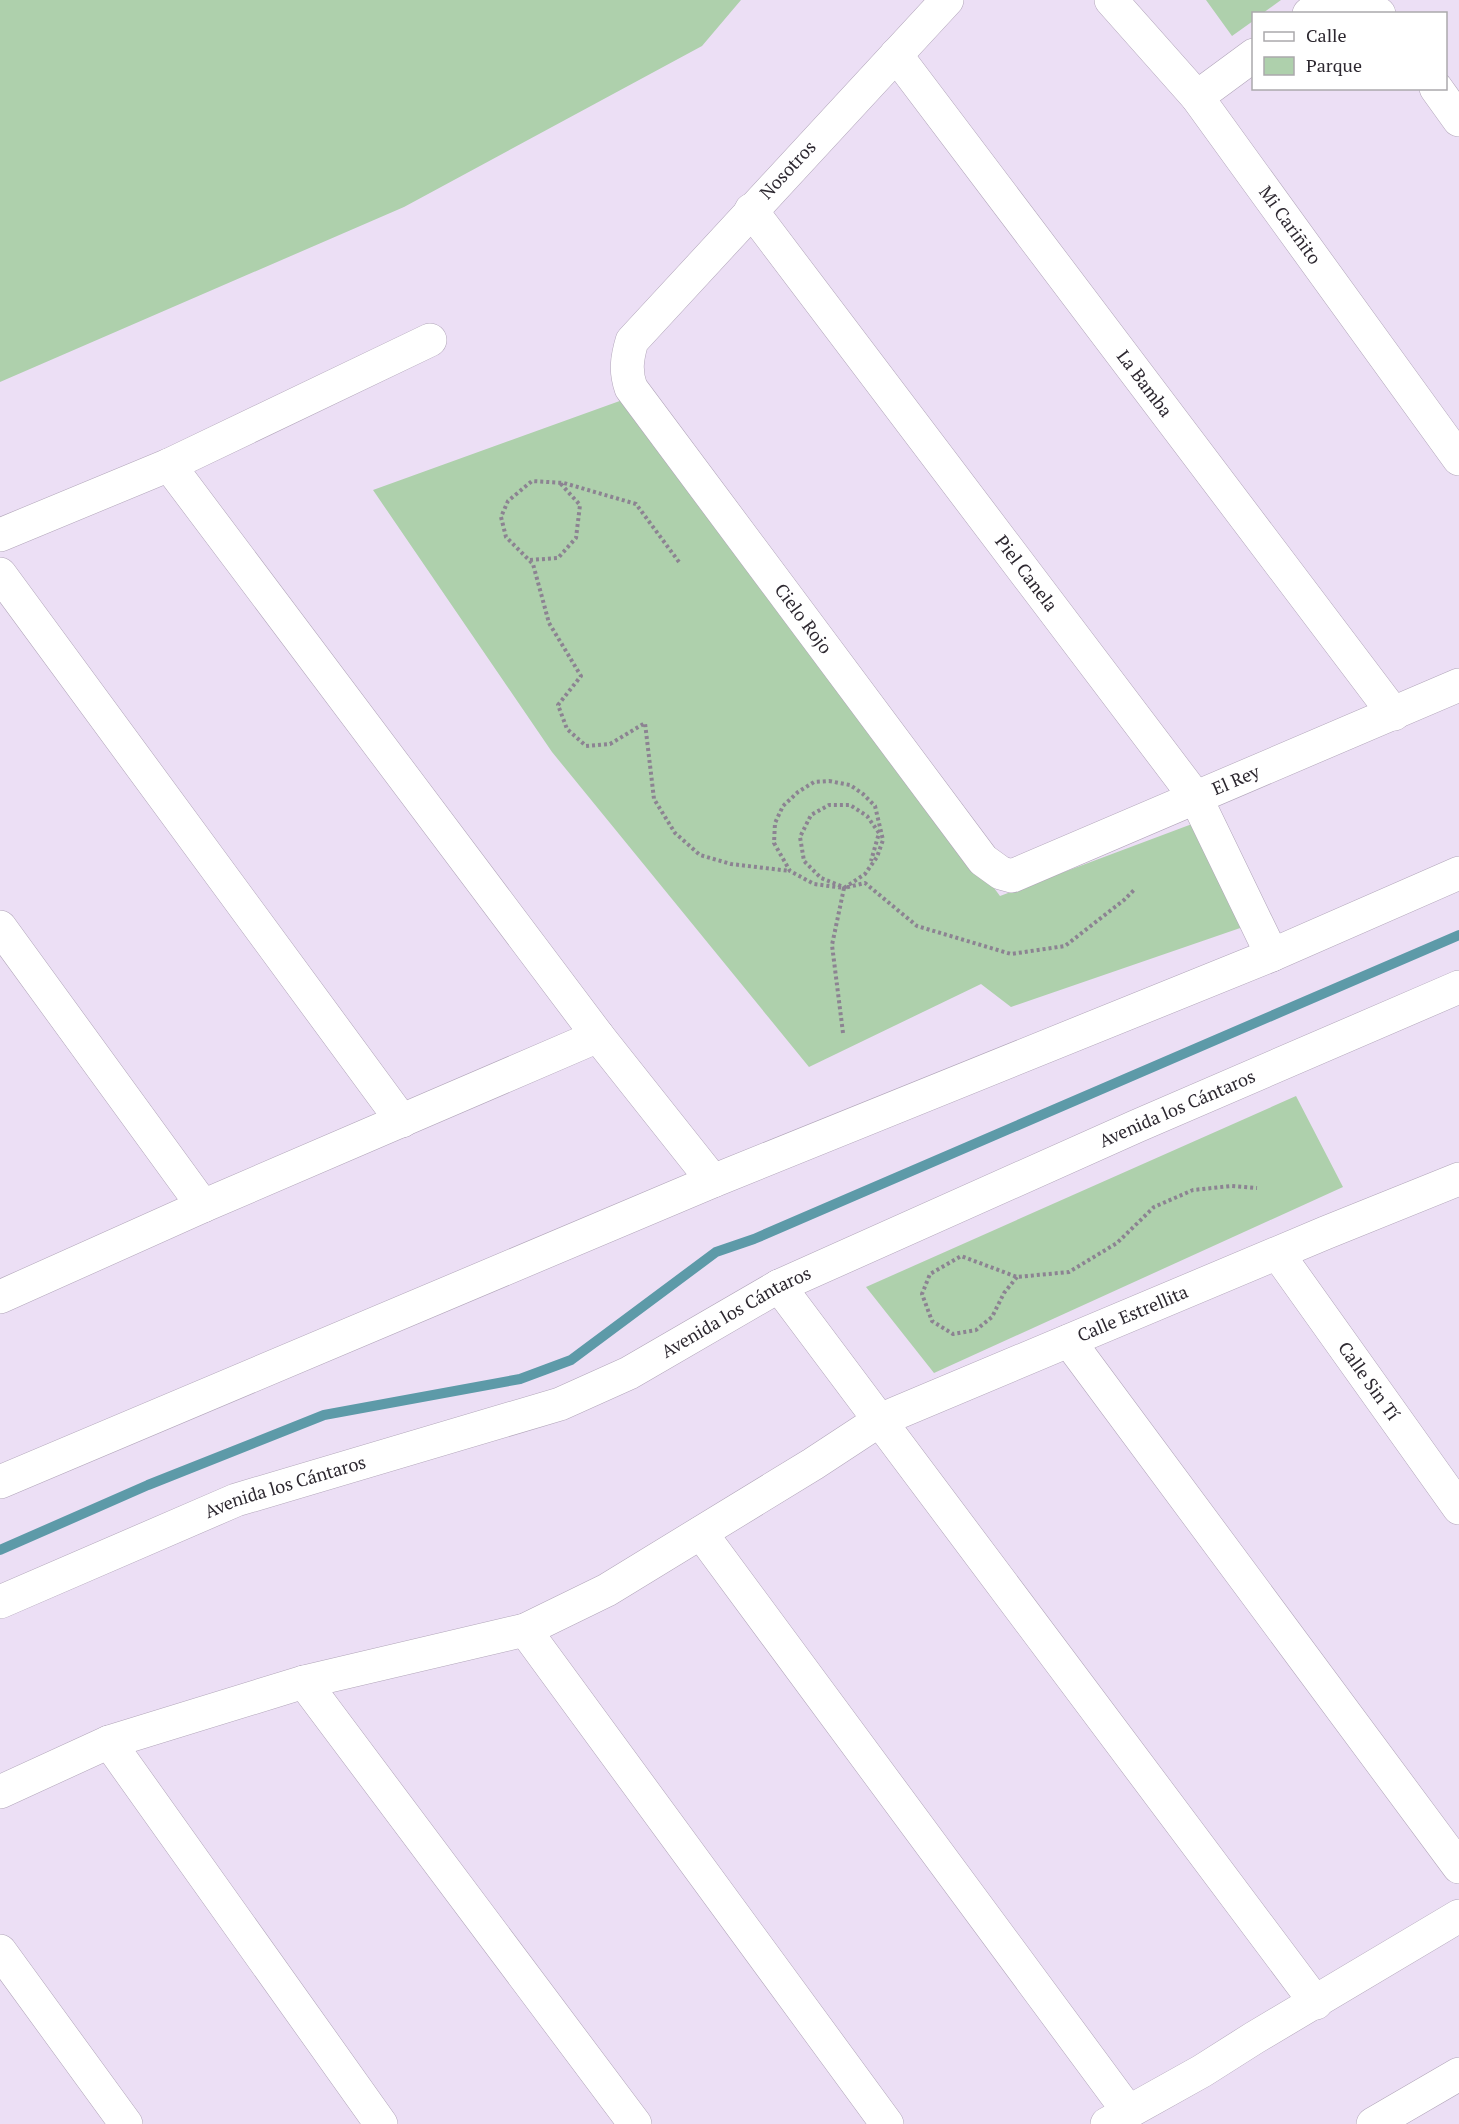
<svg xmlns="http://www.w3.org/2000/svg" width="1459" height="2124" font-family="'PT Serif',serif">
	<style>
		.green { fill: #aed0ac }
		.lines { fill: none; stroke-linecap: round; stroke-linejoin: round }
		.stream { stroke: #5d9aa8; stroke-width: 10 }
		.minor-casing { stroke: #b1a5b9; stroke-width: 34 }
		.tertiary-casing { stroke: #b1a5b9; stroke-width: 34 }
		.path { stroke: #8c8392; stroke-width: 4; stroke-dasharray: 3 3; stroke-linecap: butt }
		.minor { stroke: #fff; stroke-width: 33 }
		.tertiary { stroke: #fff; stroke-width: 33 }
		.labels { text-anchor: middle; stroke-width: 6; stroke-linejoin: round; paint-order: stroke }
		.street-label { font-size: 18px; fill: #2d2830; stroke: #fff }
	</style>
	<rect width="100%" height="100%" fill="#ecdff5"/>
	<path class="green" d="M 0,0 L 741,0 L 702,46 L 404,207 L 0,382 Z
		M 1206,0 L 1281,0 L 1263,13 L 1254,14 L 1253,21 L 1232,36 Z
		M 628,398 L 1000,896 L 1192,824 L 1246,926 L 1011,1007 L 981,984 L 809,1067 L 552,752 L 373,490 Z
		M 1296,1096 L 1343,1187 L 934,1373 L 866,1287 Z"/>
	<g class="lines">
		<path class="stream" d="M 0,1550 L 148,1485 L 324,1415 L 520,1379 L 571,1360 L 716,1252 L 754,1239 L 1459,935"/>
		<defs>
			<g id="minor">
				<path id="s1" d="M 947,0 L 632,341 C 627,358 625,371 631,388 L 983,860 L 1001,873 L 1012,876 L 1459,685"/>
				<path id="s2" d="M 1111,0 L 1197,97 L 1459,459"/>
				<path d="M 1309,14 C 1322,4 1341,0 1357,2 C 1364,3 1373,10 1379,14"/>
				<path id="s3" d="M 896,55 L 1394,714"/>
				<path d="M 1436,88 L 1459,120"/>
				<path d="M 1197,97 L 1254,55"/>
				<path id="s4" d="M 751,210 L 1196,798 L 1272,955"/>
				<path d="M 169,465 L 598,1036 L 713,1181"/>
				<path d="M 0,535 L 169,465 L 430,340"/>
				<path d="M 0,574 L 402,1121"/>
				<path d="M 0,927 L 203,1206"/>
				<path id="s5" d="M 1278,1254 L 1459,1508"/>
				<path d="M 779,1286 L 1316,2003"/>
				<path d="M 0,1297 L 203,1206 L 598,1036"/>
				<path d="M 1069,1341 L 1459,1867"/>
				<path d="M 701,1533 L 1128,2111"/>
				<path d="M 525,1630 L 887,2124"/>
				<path d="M 304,1682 L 635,2124"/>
				<path d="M 109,1742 L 381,2124"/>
				<path id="s6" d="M 0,1792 L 109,1742 L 304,1682 L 525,1630 L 607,1590 L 813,1464 L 880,1420 L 1325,1233 L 1459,1179"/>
				<path d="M 0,1951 L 126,2124"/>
				<path d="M 1107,2124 L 1202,2071 L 1254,2038 L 1459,1916"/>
				<path d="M 1373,2124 L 1459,2074"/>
			</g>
			<g id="tertiary">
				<path d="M 0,1482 L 713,1181 L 1272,955 L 1459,873"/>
				<path id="s7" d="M 0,1602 L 236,1500 L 560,1404 L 629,1373 L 779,1286 L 1137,1126 L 1459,987"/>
			</g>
		</defs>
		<use href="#minor" class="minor-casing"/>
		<use href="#tertiary" class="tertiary-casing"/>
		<path class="path" d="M 530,560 L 558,558 L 576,538 L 580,505 L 560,483
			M 679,562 L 636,504 L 564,483 L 532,481 L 508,501 L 501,517 L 506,537 L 533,564 L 549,623 L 581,676 L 558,705 L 567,729 L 586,746 L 610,744 L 645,723 L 654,799 L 675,833 L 700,855 L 731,864 L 790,871
			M 829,781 L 850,785 L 863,794 L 875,806 L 883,840 L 877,857 L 865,874 L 844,888 L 814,884 L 790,871 L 774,843 L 775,823 L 783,806 L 798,792 L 814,782 Z
			M 841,886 L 821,878 L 804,861 L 800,837 L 811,815 L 829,805 L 850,805 L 867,816 L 879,833 L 871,861
			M 843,1033 L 832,945 L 844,888 L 865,883 L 917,926 L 1011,954 L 1065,946 L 1124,900 L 1135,889
			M 1017,1277 L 1004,1293 L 992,1317 L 976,1330 L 953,1334 L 932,1321 L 922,1294 L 930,1274 L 961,1256 L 1017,1277 L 1069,1272 L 1117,1243 L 1154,1207 L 1193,1190 L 1231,1186 L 1257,1188"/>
		<use href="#minor" class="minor"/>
		<use href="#tertiary" class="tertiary"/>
	</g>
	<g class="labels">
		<g class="street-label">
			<text transform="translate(788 170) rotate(-47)" y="6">Nosotros</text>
			<text dy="6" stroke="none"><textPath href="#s2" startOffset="288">Mi Cariñito</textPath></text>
			<text dy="6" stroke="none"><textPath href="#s3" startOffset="412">La Bamba</textPath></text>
			<text dy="6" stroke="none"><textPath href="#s4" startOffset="456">Piel Canela</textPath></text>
			<text dy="6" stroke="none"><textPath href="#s1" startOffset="800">Cielo Rojo</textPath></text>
			<text dy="6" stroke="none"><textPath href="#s1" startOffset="1378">El Rey</textPath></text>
			<text dy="6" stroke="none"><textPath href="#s7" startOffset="1280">Avenida los Cántaros</textPath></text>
			<text dy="6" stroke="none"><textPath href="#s7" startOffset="794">Avenida los Cántaros</textPath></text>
			<text dy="6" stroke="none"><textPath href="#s6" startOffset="1238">Calle Estrellita</textPath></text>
			<text dy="6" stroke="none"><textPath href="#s5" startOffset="156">Calle Sin Tí</textPath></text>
			<text dy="6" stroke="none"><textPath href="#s7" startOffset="308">Avenida los Cántaros</textPath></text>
		</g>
	</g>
	<rect x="1252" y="12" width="195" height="78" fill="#ffffff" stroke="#aba9ac" stroke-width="1.5"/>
	<rect x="1264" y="32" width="30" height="9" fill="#ffffff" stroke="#aba9ac" stroke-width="1.5"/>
	<text x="1306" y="42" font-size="18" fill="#2d2830">Calle</text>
	<rect x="1264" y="57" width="30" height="18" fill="#aed0ac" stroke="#aba9ac" stroke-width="1.5"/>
	<text x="1306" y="72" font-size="18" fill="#2d2830">Parque</text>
</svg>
